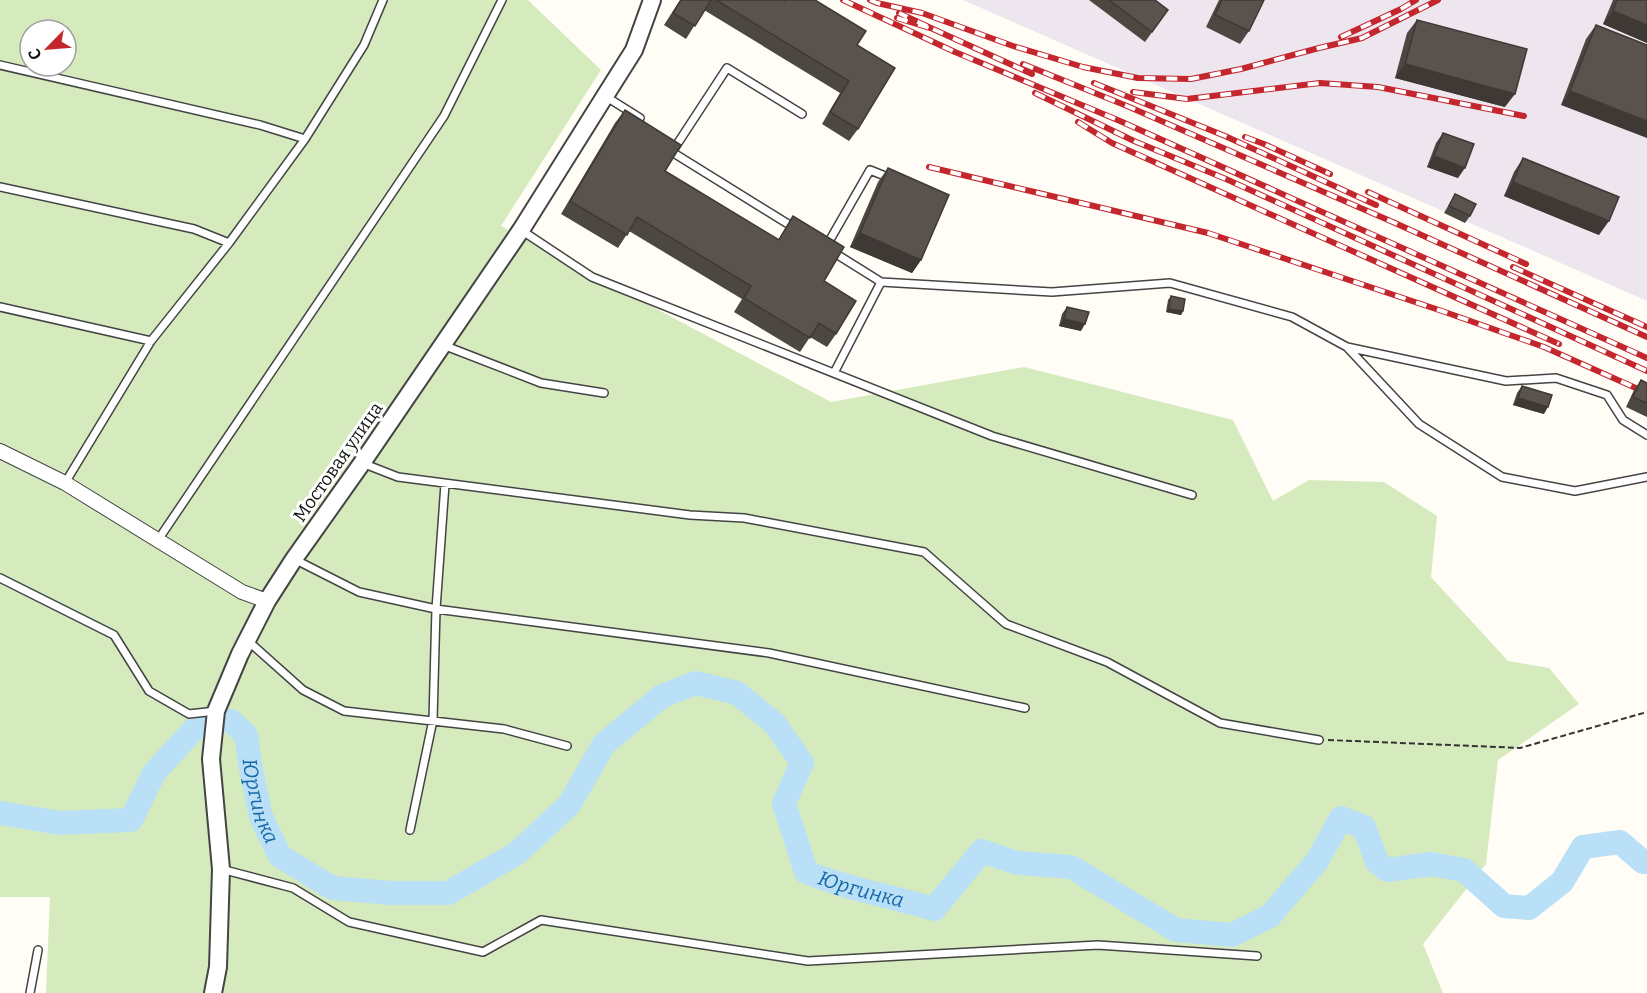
<svg xmlns="http://www.w3.org/2000/svg" width="1647" height="993" font-family="Bitter,serif">
	<style>
		.industrial { fill: #eee6ef }
		.green { fill: #d5ebbd; fill-rule: evenodd }
		.lines { fill: none; stroke-linecap: round; stroke-linejoin: round }
		.river { stroke: #b9e0f7; stroke-width: 24 }
		.service-casing { stroke: #444; stroke-width: 10 }
		.minor-casing { stroke: #444; stroke-width: 16 }
		.tertiary-casing { stroke: #444; stroke-width: 20 }
		.path { stroke: #333; stroke-width: 2; stroke-dasharray: 6 3; stroke-linecap: butt }
		.service { stroke: #fff; stroke-width: 7 }
		.minor { stroke: #fff; stroke-width: 14 }
		.tertiary { stroke: #fff; stroke-width: 16 }
		.rail-casing { stroke: #c4262e; stroke-width: 6 }
		.rail { stroke: #fff; stroke-width: 4; stroke-dasharray: 11; stroke-linecap: butt }
		.wall { fill: #4d4742 }
		.shaded-wall { fill: #3f3936 }
		.building { fill: #5a524d; stroke: #3f3936; stroke-width: 1.5 }
		.labels { text-anchor: middle; stroke-width: 6; stroke-linejoin: round; paint-order: stroke }
		.street-label { font-size: 18px; fill: #111; stroke: #fff }
		.water-label { font-size: 20px; font-style: italic; fill: #1768a6; stroke: #fff }
	</style>
	<rect width="100%" height="100%" fill="#fffdf5"/>
	<path class="industrial" d="M 963,0 L 1647,0 L 1647,301 Z"/>
	<path class="green" d="M 0,0 L 528,0 L 601,70 L 501,226 L 831,402 L 1024,367 L 1233,420 L 1273,501 L 1309,480 L 1384,482 L 1437,516 L 1431,577 L 1508,661 L 1549,668 L 1579,704 L 1498,760 L 1486,864 L 1423,944 L 1443,993 L 46,993 L 50,897 L 0,897 ZM 30,30 L 66,30 L 66,66 L 30,66 Z"/>
	<g class="lines">
		<g class="river">
			<path id="s1" d="M 231,721 L 246,735 L 251,770 L 261,817 L 280,856 L 332,888 L 392,893 L 448,893 L 516,854 L 569,805 L 604,744 L 662,696 L 696,683 L 737,693 L 775,724 L 802,763 L 784,803 L 806,872 C 847,889 891,896 934,909 L 982,851 L 1017,863 L 1071,867 L 1176,930 L 1232,935 L 1270,916 L 1317,861 L 1341,818 L 1364,827 L 1377,862 L 1387,870 L 1431,864 L 1464,870 L 1504,906 L 1529,908 L 1562,882 L 1583,847 L 1620,842 L 1643,862 L 1647,862"/>
			<path d="M 0,813 L 60,823 L 131,820 L 154,773 L 197,726"/>
		</g>
		<defs>
			<path id="service" d="M 0,65 L 260,125 L 305,139
				M 605,96 L 640,118
				M 0,187 L 194,229 L 229,243
				M 793,227 L 672,152 L 727,68 L 802,114
				M 521,230 L 592,277 L 992,436 L 1192,495
				M 827,245 L 870,170 L 890,178
				M 833,252 L 881,282 L 834,373
				M 881,282 L 1052,292 L 1170,283 L 1292,317 L 1347,347 L 1506,381 L 1556,378 L 1607,395 L 1623,420 L 1647,435
				M 0,307 L 151,341
				M 443,345 L 541,383 L 604,393
				M 1347,347 L 1419,424 L 1502,477 L 1575,491 L 1647,477
				M 362,463 L 398,477 L 690,515 L 744,518 L 924,552 L 1006,624 L 1107,662 L 1220,723 L 1319,740
				M 65,483 L 151,341 L 229,243 L 305,139 L 364,45 L 383,0
				M 158,540 L 444,116 L 502,0
				M 294,559 L 359,592 L 436,609 L 769,653 L 1025,708
				M 0,578 L 114,635 L 149,691 L 189,714 L 216,711
				M 247,640 L 303,690 L 344,711 L 504,729 L 567,746
				M 410,830 L 433,720 L 436,609 L 445,484
				M 221,869 L 293,888 L 349,922 L 483,952 L 541,920 L 808,961 L 1098,945 L 1257,956
				M 30,993 L 38,950"/>
			<path id="minor" d="M 0,451 L 65,483 L 242,592 L 267,601"/>
			<path id="tertiary" d="M 213,993 L 218,967 L 221,869 L 211,759 L 216,711 L 240,654 L 267,601 L 294,559 L 362,463 L 521,230 L 605,96 L 634,50 L 652,0"/>
		</defs>
		<use href="#service" class="service-casing"/>
		<use href="#minor" class="minor-casing"/>
		<use href="#tertiary" class="tertiary-casing"/>
		<path class="path" d="M 1328,740 L 1520,748 L 1647,712"/>
		<use href="#service" class="service"/>
		<use href="#minor" class="minor"/>
		<use href="#tertiary" class="tertiary"/>
		<defs>
			<path id="rail" d="M 843,0 L 955,52 L 1120,121 L 1647,358
				M 870,0 L 877,3 L 922,13 L 1013,46 L 1083,67 L 1138,78 L 1191,79 L 1241,69 L 1319,48 L 1362,38 L 1438,0
				M 897,18 L 933,29 L 899,13
				M 933,29 L 1032,74
				M 1341,37 L 1401,9 L 1416,0
				M 1023,64 L 1127,106 L 1395,223 L 1647,337
				M 1094,83 L 1225,136 L 1376,205
				M 1133,92 L 1187,99 L 1320,83 L 1378,87 L 1524,116
				M 1035,93 L 1134,141 L 1226,179 L 1647,371
				M 1078,122 L 1112,143 L 1559,344
				M 1245,137 L 1264,144 L 1330,174
				M 929,167 L 1208,233 L 1442,311 L 1544,347 L 1647,393
				M 1368,192 L 1526,264
				M 1513,267 L 1647,327"/>
		</defs>
		<use href="#rail" class="rail-casing"/>
		<use href="#rail" class="rail"/>
	</g>
	<path class="wall" d="M 680,0 L 815,0 L 857,45 L 858,129 L 849,141 L 822,124 L 840,93 L 704,10 L 686,39 L 664,25 Z
		M 1089,0 L 1155,0 L 1168,10 L 1145,42 Z
		M 1219,0 L 1264,0 L 1249,31 L 1240,44 L 1206,27 Z
		M 1613,0 L 1647,0 L 1647,43 L 1603,24 Z
		M 1417,20 L 1505,107 L 1395,78 L 1407,33 Z
		M 1596,25 L 1647,45 L 1561,105 L 1586,39 Z
		M 625,110 L 665,171 L 778,240 L 793,216 L 824,281 L 836,334 L 827,347 L 810,337 L 800,352 L 734,312 L 742,299 L 629,231 L 618,248 L 561,214 L 615,123 Z
		M 1443,133 L 1458,178 L 1427,167 L 1436,143 Z
		M 1523,158 L 1599,235 L 1504,196 L 1514,172 Z
		M 888,168 L 921,260 L 912,273 L 850,247 L 878,182 Z
		M 1455,194 L 1470,216 L 1465,223 L 1444,213 Z
		M 1171,296 L 1183,311 L 1181,315 L 1166,312 L 1168,300 Z
		M 1067,307 L 1081,331 L 1059,326 L 1062,314 Z
		M 1641,380 L 1647,383 L 1647,417 L 1626,407 L 1634,390 Z
		M 1522,386 L 1544,414 L 1513,405 L 1517,393 Z"/>
	<path class="shaded-wall" d="M 1613,11 L 1647,25 L 1647,43 L 1603,24 Z
		M 1405,64 L 1515,94 L 1505,107 L 1395,78 Z
		M 1570,91 L 1647,121 L 1647,138 L 1561,105 Z
		M 1434,156 L 1465,168 L 1458,178 L 1427,167 Z
		M 1513,182 L 1609,221 L 1599,235 L 1504,196 Z
		M 860,233 L 921,260 L 912,273 L 850,247 Z
		M 1169,309 L 1183,311 L 1181,315 L 1166,312 Z
		M 1064,319 L 1085,324 L 1081,331 L 1059,326 Z
		M 1518,398 L 1548,407 L 1544,414 L 1513,405 Z"/>
	<path class="building" d="M 681,0 L 711,0 L 695,26 L 673,13 Z
		M 716,0 L 784,0 L 785,1 L 786,0 L 815,0 L 866,31 L 857,45 L 895,68 L 858,129 L 830,112 L 849,81 Z
		M 1109,0 L 1155,0 L 1168,10 L 1152,32 Z
		M 1222,0 L 1264,0 L 1249,31 L 1215,15 Z
		M 1617,0 L 1647,0 L 1647,25 L 1613,11 Z
		M 1417,20 L 1527,49 L 1515,94 L 1405,64 Z
		M 1596,25 L 1647,45 L 1647,121 L 1570,91 Z
		M 625,110 L 681,145 L 665,171 L 779,240 L 793,216 L 844,247 L 824,281 L 856,301 L 836,334 L 819,323 L 810,338 L 744,298 L 751,286 L 637,217 L 627,235 L 570,201 Z
		M 1443,133 L 1474,144 L 1465,168 L 1434,156 Z
		M 1523,158 L 1619,197 L 1609,221 L 1513,182 Z
		M 888,168 L 949,195 L 921,260 L 860,233 Z
		M 1455,194 L 1476,204 L 1470,216 L 1449,206 Z
		M 1171,296 L 1185,299 L 1183,311 L 1169,309 Z
		M 1067,307 L 1089,312 L 1085,324 L 1064,319 Z
		M 1641,380 L 1647,383 L 1647,403 L 1633,397 Z
		M 1522,386 L 1552,395 L 1548,407 L 1518,398 Z"/>
	<g class="labels">
		<g class="street-label">
			<text transform="translate(338 462) rotate(-55)" y="6">Мостовая улица</text>
		</g>
		<g class="water-label">
			<text dy="7" stroke="none"><textPath href="#s1" startOffset="88">Юргинка</textPath></text>
			<text dy="7" stroke="none"><textPath href="#s1" startOffset="970">Юргинка</textPath></text>
		</g>
	</g>
	<g transform="translate(48 48) rotate(245)"><circle r="28" fill="#ffffff" stroke="#a0a0a0" stroke-width="1.5"/>
	<path d="M0-4.5L10 22L0 15L-10 22Z" fill="#c4262e"/>
	<text y="-9" font-size="16" font-weight="bold" text-anchor="middle" fill="#111111">С</text>
	</g>
</svg>
